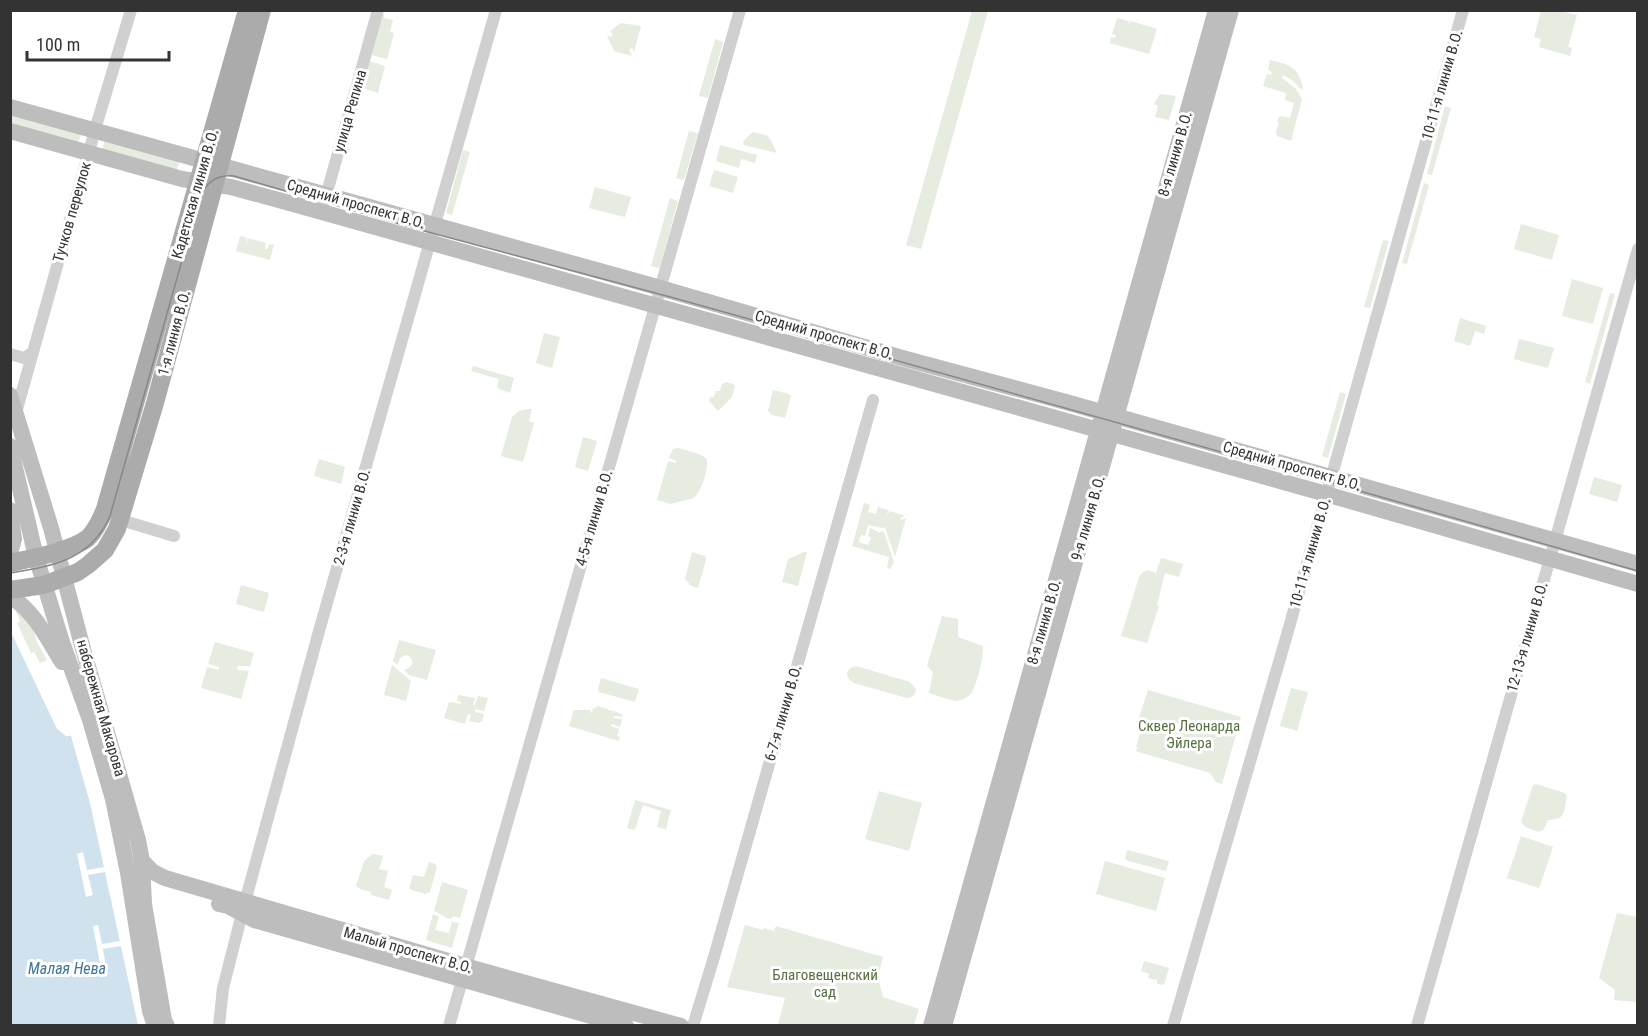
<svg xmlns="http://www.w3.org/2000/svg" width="1648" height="1036" font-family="'Roboto Condensed',sans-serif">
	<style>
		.green { fill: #e6ecdf }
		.water { fill: #cfe2ee }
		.pier { fill: #fff }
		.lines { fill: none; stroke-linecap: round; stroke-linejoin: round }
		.street { stroke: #d0d0d0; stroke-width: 12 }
		.secondary { stroke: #bdbdbd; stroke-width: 16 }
		.primary { stroke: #ababab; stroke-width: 18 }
		.tram { stroke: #888; stroke-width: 1.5 }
		.labels { text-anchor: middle; stroke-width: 6; stroke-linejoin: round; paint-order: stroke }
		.street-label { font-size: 15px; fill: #333; stroke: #fff }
		.park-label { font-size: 15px; fill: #56703f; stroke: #fff }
		.water-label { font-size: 16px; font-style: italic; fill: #3f7597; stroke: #fff }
	</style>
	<rect width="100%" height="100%" fill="#fff"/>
	<path class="green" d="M 972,11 L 988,11 L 921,249 L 906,245 Z
		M 1541,11 L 1560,11 L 1577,15 L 1568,47 L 1572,48 L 1570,56 L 1539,47 L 1541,39 L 1534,37 Z
		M 379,13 L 384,15 L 384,18 L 393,20 L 390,32 L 394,33 L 387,59 L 371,55 Z
		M 1117,18 L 1129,21 L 1128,25 L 1131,21 L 1157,29 L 1149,54 L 1110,43 L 1111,37 L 1115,38 L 1116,35 L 1112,34 Z
		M 621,23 L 641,26 L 634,52 L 632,48 L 629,50 L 632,56 L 614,51 L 607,36 L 612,37 L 612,33 L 610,32 L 615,27 Z
		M 715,39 L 723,42 L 708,98 L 699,96 Z
		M 1270,60 C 1291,65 1299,67 1303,89 L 1302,90 L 1292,80 L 1283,75 L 1282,78 L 1295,88 L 1302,99 L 1291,141 L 1277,136 L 1276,131 L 1279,123 L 1277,122 L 1279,117 L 1282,116 L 1290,118 L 1294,103 L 1285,100 L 1286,93 L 1263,86 L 1267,74 L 1271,75 L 1272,72 L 1268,70 Z
		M 369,61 L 385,66 L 378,93 L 359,87 Z
		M 1160,94 L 1176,96 L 1169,120 L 1155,117 L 1158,106 L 1154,104 Z
		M 1445,106 L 1451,108 L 1432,175 L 1427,174 Z
		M 10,112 L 82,131 L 78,144 L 11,125 Z
		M 689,131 L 698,133 L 684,180 L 676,178 Z
		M 753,132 L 769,136 L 768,138 L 770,139 L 777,153 L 744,145 L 743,141 Z
		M 106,137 L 180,160 L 176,172 L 102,150 Z
		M 720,145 L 757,155 L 755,163 L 741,159 L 739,168 L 716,161 Z
		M 463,150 L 470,152 L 452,215 L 446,213 Z
		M 714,170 L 738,177 L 733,193 L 709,186 Z
		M 1424,183 L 1429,185 L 1407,264 L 1402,263 Z
		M 595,187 L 631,197 L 625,217 L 589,208 Z
		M 670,198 L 678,201 L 660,268 L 651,266 Z
		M 1521,224 L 1559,235 L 1552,260 L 1514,249 Z
		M 240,236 L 245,237 L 248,243 L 247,238 L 266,243 L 265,249 L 267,249 L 269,244 L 274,245 L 270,260 L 236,251 Z
		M 1383,240 L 1389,241 L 1370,308 L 1364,307 Z
		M 1572,279 L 1603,288 L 1593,324 L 1562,316 Z
		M 1610,293 L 1615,294 L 1590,384 L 1585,382 Z
		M 1460,318 L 1486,326 L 1484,334 L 1475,331 L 1470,346 L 1454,341 Z
		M 544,333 L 560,337 L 552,368 L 536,363 Z
		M 1519,339 L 1554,348 L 1548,368 L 1514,359 Z
		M 473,366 L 514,378 L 510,393 L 497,388 L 499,379 L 471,371 Z
		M 735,379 L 733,384 L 735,386 L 732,397 L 718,411 L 709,401 L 710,397 L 714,397 L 716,391 L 720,391 L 722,384 L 726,382 L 733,384 Z
		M 773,390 L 789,394 L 791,396 L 785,418 L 772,415 L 768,411 Z
		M 1340,392 L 1346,394 L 1328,458 L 1322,456 Z
		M 528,409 L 532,409 L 529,421 L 534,423 L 523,462 L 501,456 L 512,417 L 519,411 Z
		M 583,437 L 597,441 L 588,471 L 575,467 Z
		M 679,448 L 701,455 L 707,459 C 708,471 702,490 694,498 L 670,504 L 657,500 L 668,461 L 676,463 L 677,461 L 669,458 L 673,449 Z
		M 319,459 L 345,467 L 341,484 L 314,476 Z
		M 1594,477 L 1622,485 L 1617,502 L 1589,494 Z
		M 864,503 L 870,505 L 868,512 L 876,514 L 878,507 L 888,510 L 887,514 L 890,511 L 905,516 L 900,518 L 901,520 L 906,518 L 895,557 L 885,527 L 883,528 L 868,525 L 865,536 L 861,535 L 859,542 L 868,545 L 871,538 L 868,536 L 870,528 L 880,533 L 881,531 L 884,532 L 894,562 L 890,569 L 887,568 L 889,557 L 852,546 Z
		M 692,552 L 705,556 L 706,560 L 698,588 L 689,585 L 689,583 L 685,579 Z
		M 804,552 L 807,552 L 798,586 L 782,582 L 788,559 Z
		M 1161,558 L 1183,564 L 1179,577 L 1165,573 L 1157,605 L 1159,606 L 1147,643 L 1121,636 L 1139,577 L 1143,572 L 1148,570 L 1156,573 Z
		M 241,585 L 269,593 L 264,612 L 236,604 Z
		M 15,609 L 31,623 L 37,642 L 47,660 L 40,663 L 34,652 L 31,653 L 17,623 L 20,621 Z
		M 942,616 L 958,619 L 958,637 L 983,646 C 984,657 977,683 972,692 C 969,697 961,701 956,701 C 947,700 937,695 929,693 L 933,672 L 927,666 Z
		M 399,640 L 436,650 L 427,680 L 409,675 L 404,670 C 413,668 416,658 406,655 C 400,657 399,659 398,665 L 393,661 Z
		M 215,642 L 254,653 L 250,666 L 238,666 L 237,670 L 249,671 L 241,699 L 201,688 L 207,667 L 219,670 L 219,667 L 208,664 Z
		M 392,665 L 411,681 L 406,701 L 384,695 Z
		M 856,666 L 910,682 L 916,689 C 915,695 913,697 907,698 L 854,683 C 845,678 844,669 856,666 Z
		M 601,678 L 639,689 L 635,702 L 599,692 L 598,689 Z
		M 1291,688 L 1308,692 L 1297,731 L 1280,726 Z
		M 1148,690 L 1241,717 L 1222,784 L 1216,782 L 1210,773 L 1135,751 L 1138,748 L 1136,747 L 1144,720 L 1139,718 Z
		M 458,695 L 475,698 L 473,704 L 475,705 L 478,696 L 488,698 L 484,711 L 475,709 L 475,712 L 484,714 L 482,721 L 479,723 L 469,721 L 471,715 L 468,714 L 465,724 L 444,718 L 449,702 L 461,704 L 461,702 L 457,701 Z
		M 598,706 L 622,714 L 623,717 L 614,716 L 613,718 L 622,719 L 620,727 L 612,724 L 611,726 L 619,729 L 617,736 L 620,737 L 619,741 L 569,726 L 574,710 L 590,710 L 591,713 L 593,712 L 592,709 Z
		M 1536,784 L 1565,793 L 1567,796 C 1563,813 1567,819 1548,820 L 1544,829 L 1539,832 L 1525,827 L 1521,822 L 1533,785 Z
		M 879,791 L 922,803 L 909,851 L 865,839 Z
		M 635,800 L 671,810 L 666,829 L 657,827 L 661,811 L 643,805 L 635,830 L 627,828 Z
		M 1521,836 L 1553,847 L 1539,888 L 1507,878 Z
		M 1127,850 L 1169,861 L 1166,871 L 1128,861 L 1125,858 Z
		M 373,854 L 383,856 L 379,869 L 388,871 L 384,887 L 392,890 L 389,900 L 371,895 L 371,892 L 360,889 L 356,886 L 364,861 Z
		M 1105,861 L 1165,878 L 1156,911 L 1096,894 Z
		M 429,862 L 435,864 L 437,867 L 430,892 L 425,894 L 409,889 L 413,875 L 424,877 Z
		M 442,882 L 468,890 L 460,918 L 454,916 L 450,919 C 443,917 440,913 434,911 Z
		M 1617,913 L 1637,917 L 1637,1002 L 1614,1000 L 1615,990 L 1599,978 Z
		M 433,914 L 439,916 L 435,930 L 449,933 L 452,922 L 459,923 L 452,948 L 426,940 Z
		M 745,925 L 763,930 L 764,928 L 774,931 L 776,926 L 883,957 L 878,977 L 883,997 L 919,1009 L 914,1025 L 778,1025 L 785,998 L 727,987 Z
		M 1144,961 L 1169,968 L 1164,985 L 1157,984 L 1157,980 L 1148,978 L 1149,974 L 1141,971 Z"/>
	<path class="water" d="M 10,630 L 57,729 L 66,736 L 71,736 L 90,803 L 138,1025 L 11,1025 Z"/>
	<path class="pier" d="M 83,852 L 87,870 L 104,867 L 105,872 L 88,875 L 93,895 L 86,897 L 77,854 Z
		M 98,925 L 102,944 L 120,941 L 121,946 L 103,949 L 107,973 L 102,974 L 93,926 Z"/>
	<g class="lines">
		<path class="street" d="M 324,203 L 378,10
			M 10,354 L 24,358 L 32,353
			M 16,413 L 97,123 L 131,10
			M 121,520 L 174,536
			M 219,1026 L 223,988 L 245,902 L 319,631 L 496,10
			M 449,1026 L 740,10
			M 693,1026 L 714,957 L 873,400
			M 1173,1026 L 1286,638 L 1463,10
			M 1417,1026 L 1638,249"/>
		<path class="secondary" d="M 10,107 L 643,283 L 906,359 L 1066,402 L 1638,564
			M 10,131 L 182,179 L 231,187 L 304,207 L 1312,490 L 1638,584
			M 10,395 L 51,528 L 83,649 L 138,840 L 142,861 L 144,904 L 164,1020 L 167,1026
			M 10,446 L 36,557 L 62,642 L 90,720 L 113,799 L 128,873 L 150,1011 L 155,1026
			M 10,510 L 14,539 L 10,553
			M 10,596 C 35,612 47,638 62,662
			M 142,861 L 153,872 L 165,878 L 465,966 L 681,1026
			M 219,904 L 228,906 L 254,920 L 626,1026
			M 931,1026 L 1216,10
			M 944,1026 L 1231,10"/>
		<path class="primary" d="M 10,563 C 32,558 71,551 88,538 C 96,530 101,519 105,509 L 247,10
			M 10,590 L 44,585 L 78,572 L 88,565 L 105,550 L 117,529 L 155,403 L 262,10"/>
		<path class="tram" d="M 10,573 C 53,566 91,560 110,516 L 199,200 C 205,183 216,174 234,176 L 417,229 L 674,298 L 1346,487 L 1638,571"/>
	</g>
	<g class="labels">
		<g class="street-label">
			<text transform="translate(1442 85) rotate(-74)" y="5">10-11-я линии В.О.</text>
			<text transform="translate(350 111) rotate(-74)" y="5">улица Репина</text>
			<text transform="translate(1175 154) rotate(-74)" y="5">8-я линия В.О.</text>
			<text transform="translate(195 194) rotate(-74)" y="5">Кадетская линия В.О.</text>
			<text transform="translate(356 204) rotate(16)" y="5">Средний проспект В.О.</text>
			<text transform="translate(72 212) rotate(-74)" y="5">Тучков переулок</text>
			<text transform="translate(174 333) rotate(-75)" y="5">1-я линия В.О.</text>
			<text transform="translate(824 335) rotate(16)" y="5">Средний проспект В.О.</text>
			<text transform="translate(1292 466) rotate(16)" y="5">Средний проспект В.О.</text>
			<text transform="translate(352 517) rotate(-74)" y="5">2-3-я линии В.О.</text>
			<text transform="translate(594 518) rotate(-74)" y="5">4-5-я линии В.О.</text>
			<text transform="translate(1088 518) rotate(-74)" y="5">9-я линия В.О.</text>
			<text transform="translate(1310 553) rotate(-74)" y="5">10-11-я линии В.О.</text>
			<text transform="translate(1044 622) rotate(-74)" y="5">8-я линия В.О.</text>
			<text transform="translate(1527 637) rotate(-74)" y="5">12-13-я линии В.О.</text>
			<text transform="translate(101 708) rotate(74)" y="5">набережная Макарова</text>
			<text transform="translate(783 713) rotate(-74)" y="5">6-7-я линии В.О.</text>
			<text transform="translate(408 950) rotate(16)" y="5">Малый проспект В.О.</text>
		</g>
		<g class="park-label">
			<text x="1189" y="731">Сквер Леонарда<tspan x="1189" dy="17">Эйлера</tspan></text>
			<text x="825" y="980">Благовещенский<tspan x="825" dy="17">сад</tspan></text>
		</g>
		<g class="water-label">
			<text x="67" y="974">Малая Нева</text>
		</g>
	</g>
	<rect width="1648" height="1036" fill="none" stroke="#333333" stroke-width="24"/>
	<path d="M27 51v9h142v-9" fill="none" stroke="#333333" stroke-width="3"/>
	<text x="36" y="51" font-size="18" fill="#333333" stroke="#ffffff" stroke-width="4.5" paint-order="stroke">100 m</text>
</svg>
